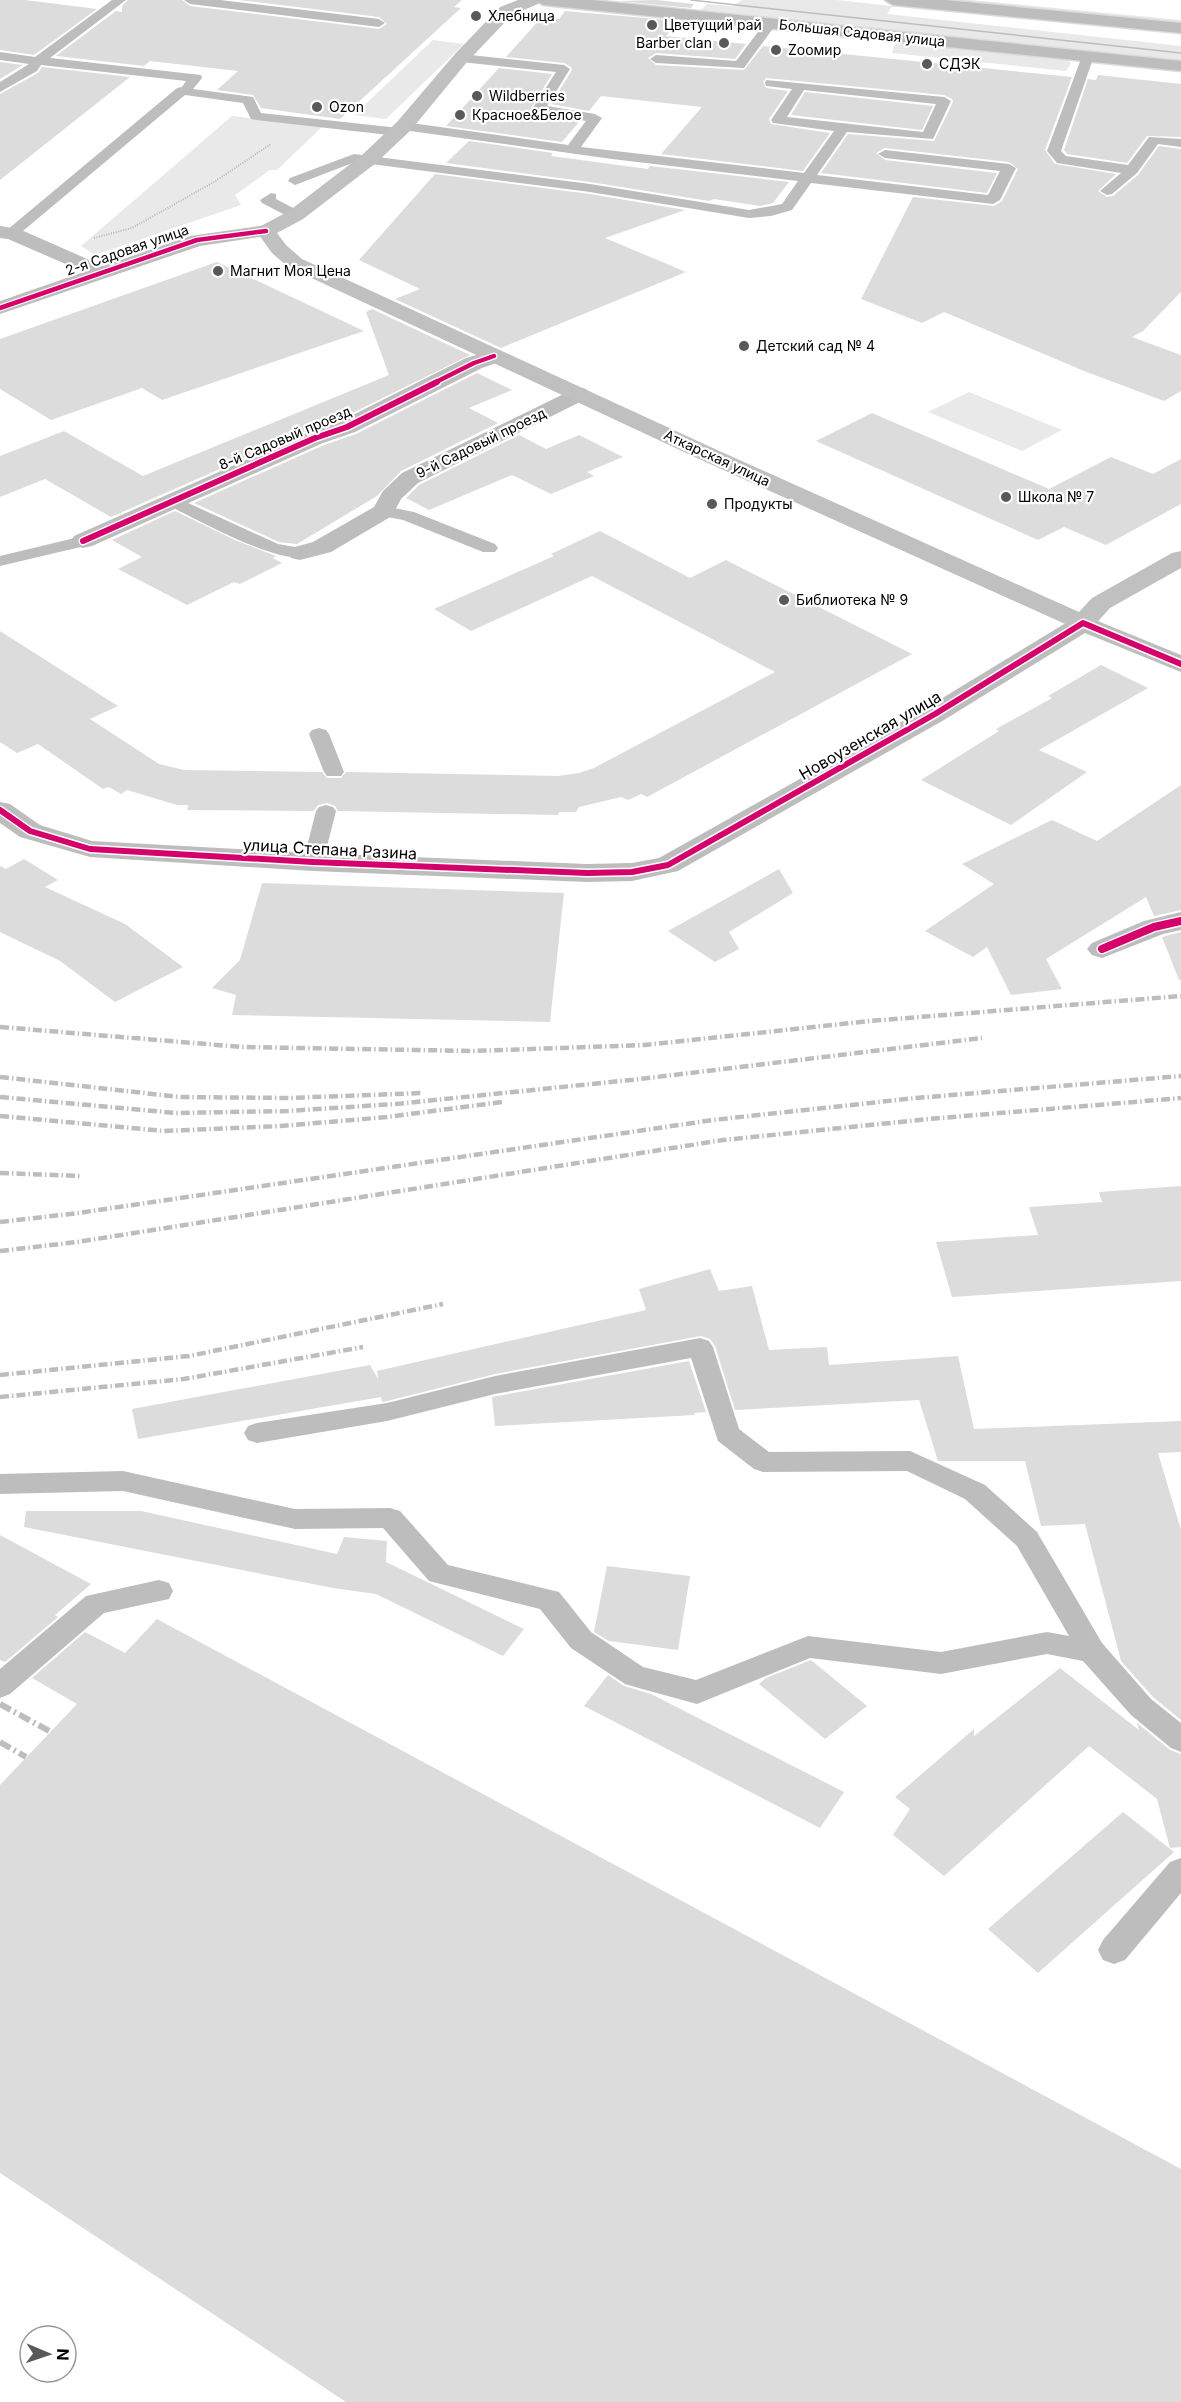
<svg xmlns="http://www.w3.org/2000/svg" width="1181" height="2402" font-family="Inter,sans-serif">
	<style>
		.green { fill: #e9e9e9 }
		.building { fill: #dcdcdc }
		.lines { fill: none; stroke-linecap: round; stroke-linejoin: round }
		.primary-casing { stroke: #dbdbdb; stroke-width: 3 }
		.path { stroke: #b8b8b8; stroke-width: 2; stroke-dasharray: 1 1.5; stroke-linecap: butt }
		.lane { fill: #bdbdbd; fill-rule: evenodd }
		.street { fill: #bdbdbd; fill-rule: evenodd }
		.secondary { fill: #c0c0c0; fill-rule: evenodd }
		.primary { fill: #bdbdbd; fill-rule: evenodd }
		.tram { stroke: #bdbdbd; stroke-width: 1.5 }
		.rail-far1 { stroke: #bdbdbd; stroke-width: 4.5; stroke-dasharray: 9 3 1.5 3; stroke-linecap: butt }
		.rail { stroke: #bdbdbd; stroke-width: 6; stroke-dasharray: 12 4 2 4; stroke-linecap: butt }
		.cycleway-far2-casing { stroke: #fff; stroke-width: 7 }
		.cycleway-far1-casing { stroke: #fff; stroke-width: 9 }
		.cycleway-casing { stroke: #fff; stroke-width: 11 }
		.cycleway-far2 { stroke: #d6006c; stroke-width: 4.5 }
		.cycleway-far1 { stroke: #d6006c; stroke-width: 6 }
		.cycleway { stroke: #d6006c; stroke-width: 8 }
		.poi-dot { fill: #595959; stroke: #fff; stroke-width: 2 }
		.labels { text-anchor: middle; stroke-width: 4.5; stroke-linejoin: round; paint-order: stroke }
		.far-poi-label { font-size: 14px; fill: #000; stroke: #fff; text-anchor: start }
		.far-street-label { font-size: 14px; fill: #000; stroke: #fff }
		.street-label { font-size: 16px; fill: #000; stroke: #fff }
	</style>
	<rect width="100%" height="100%" fill="#fff"/>
	<path class="green" d="M 742,0 L 836,0 L 892,6 L 887,14 L 1181,46 L 1181,61 L 699,12 L 707,4 L 733,6 Z
		M 915,0 L 971,0 L 1181,20 L 1181,26 Z
		M 433,40 L 464,44 L 386,119 L 354,115 Z
		M 896,41 L 1064,58 L 1071,63 L 1066,71 L 892,53 Z
		M 232,116 L 323,126 L 277,170 L 270,170 L 235,195 L 241,205 L 95,255 L 81,246 Z
		M 969,392 L 1062,430 L 1022,451 L 928,412 Z"/>
	<path class="building" d="M 0,0 L 25,0 L 97,9 L 34,55 L 0,50 Z
		M 128,0 L 182,0 L 190,6 L 379,29 L 387,24 L 379,17 L 239,0 L 462,0 L 454,7 L 461,8 L 340,119 L 261,108 L 253,95 L 217,90 L 238,71 L 150,61 L 144,66 L 56,56 L 116,11 L 122,12 L 122,6 Z
		M 656,0 L 694,4 L 691,8 L 619,1 Z
		M 565,11 L 679,21 L 666,36 L 746,44 L 735,59 L 656,53 L 648,58 L 656,65 L 744,70 L 763,46 L 1072,77 L 1045,150 L 1055,164 L 1116,174 L 1098,191 L 1107,197 L 1113,196 L 1138,175 L 1159,146 L 1181,149 L 1181,292 L 1143,331 L 1132,337 L 1181,355 L 1181,391 L 1164,401 L 1084,371 L 944,312 L 922,323 L 861,299 L 913,197 L 994,206 L 1002,201 L 1018,169 L 1009,162 L 885,148 L 876,153 L 885,160 L 997,173 L 987,193 L 821,173 L 848,134 L 934,141 L 953,102 L 952,99 L 944,95 L 766,78 L 763,82 L 766,88 L 788,91 L 769,119 L 771,124 L 830,133 L 803,171 L 661,154 L 702,107 L 601,96 L 589,111 L 551,104 L 572,70 L 571,67 L 564,63 L 506,57 L 542,17 L 559,19 Z
		M 0,62 L 23,65 L 0,79 Z
		M 42,67 L 130,77 L 0,180 L 0,94 L 38,73 Z
		M 499,68 L 552,74 L 530,110 L 539,115 L 579,122 L 562,142 L 446,126 Z
		M 1098,75 L 1181,84 L 1181,137 L 1147,136 L 1127,163 L 1067,154 L 1064,150 L 1088,79 L 1096,80 Z
		M 805,92 L 933,106 L 922,130 L 791,115 Z
		M 469,141 L 553,153 L 551,156 L 648,169 L 650,166 L 789,182 L 773,203 L 760,206 L 714,199 L 709,201 L 590,182 L 446,163 Z
		M 435,174 L 590,194 L 685,210 L 605,238 L 686,272 L 501,348 L 395,299 L 420,289 L 359,260 Z
		M 217,262 L 364,331 L 162,400 L 142,388 L 51,420 L 0,389 L 0,339 Z
		M 372,309 L 470,355 L 338,420 L 306,431 L 111,517 L 45,479 L 0,497 L 0,456 L 64,431 L 143,476 L 389,375 L 366,312 Z
		M 477,373 L 512,390 L 469,408 L 498,423 L 401,471 L 377,496 L 297,544 L 279,542 L 194,503 L 324,445 L 356,434 Z
		M 872,413 L 1049,489 L 1111,457 L 1153,474 L 1181,459 L 1181,504 L 1106,545 L 1064,527 L 1038,540 L 816,441 Z
		M 519,435 L 546,449 L 579,435 L 623,457 L 587,472 L 594,476 L 551,494 L 512,475 L 429,510 L 406,498 L 419,485 Z
		M 175,511 L 237,541 L 276,556 L 273,558 L 282,563 L 240,584 L 234,582 L 187,605 L 118,569 L 142,557 L 112,540 Z
		M 600,531 L 690,578 L 726,560 L 912,654 L 647,797 L 641,794 L 628,800 L 621,797 L 579,807 L 576,812 L 559,812 L 558,815 L 338,811 L 335,806 L 327,803 L 318,805 L 314,811 L 187,810 L 188,805 L 177,805 L 127,790 L 121,794 L 109,787 L 103,789 L 38,744 L 17,753 L 0,742 L 0,631 L 118,706 L 90,719 L 159,764 L 184,770 L 322,772 L 327,778 L 341,778 L 346,772 L 558,776 L 579,773 L 594,768 L 775,672 L 592,576 L 471,631 L 434,609 L 554,556 L 551,554 Z
		M 1101,665 L 1148,688 L 1039,750 L 1087,772 L 1011,825 L 921,780 L 999,731 L 996,729 L 1052,698 L 1048,696 Z
		M 1181,785 L 1181,910 L 1154,916 L 1146,897 L 1046,959 L 1062,989 L 1011,995 L 987,947 L 973,957 L 925,931 L 994,884 L 962,864 L 1052,820 L 1097,841 Z
		M 24,859 L 58,880 L 45,887 L 125,924 L 183,967 L 115,1002 L 60,961 L 0,932 L 0,866 L 6,869 Z
		M 779,869 L 793,893 L 729,932 L 739,949 L 715,962 L 668,931 Z
		M 262,883 L 564,893 L 550,1022 L 232,1015 L 236,995 L 212,988 L 240,960 Z
		M 1181,932 L 1181,980 L 1179,980 L 1162,937 Z
		M 1181,1186 L 1181,1281 L 952,1297 L 936,1242 L 1038,1235 L 1029,1207 L 1102,1202 L 1099,1192 Z
		M 710,1269 L 719,1291 L 752,1286 L 769,1350 L 827,1347 L 829,1365 L 958,1356 L 974,1429 L 1181,1421 L 1181,1452 L 1158,1453 L 1181,1530 L 1181,1720 L 1153,1697 L 1121,1661 L 1085,1524 L 1041,1526 L 1025,1461 L 938,1461 L 919,1400 L 735,1410 L 715,1346 L 710,1339 L 701,1336 L 495,1374 L 387,1401 L 382,1402 L 381,1397 L 138,1439 L 132,1409 L 370,1365 L 378,1379 L 377,1371 L 646,1310 L 639,1289 Z
		M 689,1361 L 706,1412 L 694,1413 L 695,1415 L 495,1426 L 492,1397 Z
		M 26,1511 L 141,1511 L 337,1554 L 344,1537 L 387,1541 L 386,1562 L 524,1629 L 503,1656 L 376,1594 L 333,1588 L 24,1527 Z
		M 0,1535 L 91,1584 L 55,1615 L 58,1617 L 5,1662 L 0,1660 Z
		M 607,1566 L 690,1576 L 678,1650 L 609,1641 L 594,1632 Z
		M 157,1619 L 1181,2169 L 1181,2402 L 346,2402 L 0,2173 L 0,1785 L 77,1704 L 32,1678 L 85,1632 L 125,1653 Z
		M 811,1660 L 867,1706 L 825,1739 L 759,1684 L 766,1678 Z
		M 1060,1668 L 1139,1730 L 1137,1723 L 1170,1750 L 1181,1754 L 1181,1847 L 1170,1848 L 1157,1799 L 1089,1746 L 944,1876 L 893,1835 L 910,1809 L 895,1797 L 974,1729 L 974,1736 Z
		M 608,1675 L 624,1686 L 651,1694 L 844,1792 L 820,1828 L 584,1706 Z
		M 1123,1812 L 1174,1852 L 1038,1973 L 988,1929 Z"/>
	<g class="lines">
		<defs>
			<path id="primary" d="M 535,0 L 592,0 L 1181,61 L 1181,71 L 543,5 Z
				M 885,0 L 945,0 L 1181,23 L 1181,33 L 893,5 Z"/>
		</defs>
		<use href="#primary" class="primary-casing"/>
		<path class="path" d="M 94,238 L 132,228 L 214,182 L 271,144"/>
		<path class="lane" d="M 112,0 L 126,0 L 50,58 L 201,75 L 202,78 L 193,89 L 253,97 L 261,113 L 399,128 L 399,123 L 404,122 L 568,145 L 586,121 L 539,113 L 532,109 L 556,72 L 461,62 L 455,58 L 461,54 L 564,65 L 570,69 L 547,106 L 595,114 L 602,118 L 581,147 L 804,173 L 834,131 L 773,123 L 771,120 L 792,89 L 766,86 L 765,83 L 766,80 L 944,97 L 951,101 L 933,139 L 847,132 L 817,175 L 988,195 L 1000,171 L 885,158 L 878,154 L 885,150 L 1009,164 L 1016,168 L 1000,200 L 993,204 L 811,183 L 792,210 L 771,216 L 749,218 L 590,192 L 355,162 L 295,185 L 288,181 L 290,178 L 354,154 L 590,184 L 749,210 L 782,204 L 798,181 L 612,159 L 403,130 L 403,135 L 398,136 L 256,120 L 251,119 L 243,103 L 185,95 L 17,236 L 7,236 L 5,233 L 7,230 L 177,88 L 182,87 L 186,81 L 41,65 L 37,71 L 0,92 L 0,82 L 29,64 L 0,60 L 0,52 L 35,57 ZM 804,90 L 936,104 L 923,132 L 787,117 Z
			M 184,0 L 220,0 L 379,19 L 385,23 L 379,27 L 190,4 Z
			M 771,19 L 777,23 L 744,68 L 656,63 L 650,59 L 656,55 L 736,61 L 767,20 Z
			M 1088,52 L 1094,56 L 1061,151 L 1066,156 L 1128,165 L 1149,137 L 1181,139 L 1181,147 L 1158,144 L 1137,173 L 1112,194 L 1107,195 L 1100,191 L 1121,173 L 1057,163 L 1047,151 L 1082,56 Z
			M 271,193 L 276,194 L 276,199 L 301,212 L 303,215 L 301,218 L 291,218 L 262,203 L 260,200 Z
			M 175,497 L 278,544 L 306,549 L 309,553 L 306,557 C 276,564 199,520 169,506 L 166,502 L 169,498 Z
			M 384,506 L 414,512 L 495,544 L 498,548 L 495,552 L 483,552 L 403,520 L 378,515 L 375,511 L 378,507 Z
			M 83,536 L 89,537 L 92,541 L 89,545 L 0,566 L 0,556 Z
			M 319,728 L 326,730 L 329,734 L 344,772 L 341,776 L 327,776 L 324,772 L 309,734 L 312,730 Z
			M 326,805 L 333,807 L 336,811 L 323,862 L 320,866 L 313,868 L 306,866 L 303,862 L 316,811 L 319,807 Z
			M 700,1338 L 709,1341 L 713,1347 L 739,1429 L 769,1452 L 910,1451 L 985,1485 L 1037,1532 L 1102,1643 L 1151,1699 L 1181,1723 L 1181,1752 L 1171,1748 L 1131,1715 L 1083,1661 L 1047,1654 L 941,1674 L 810,1658 L 697,1704 L 635,1687 L 625,1684 L 571,1648 L 540,1609 L 429,1581 L 383,1528 L 295,1529 L 123,1491 L 0,1494 L 0,1474 L 123,1471 L 295,1509 L 390,1508 L 400,1511 L 448,1565 L 559,1592 L 591,1632 L 643,1667 L 696,1680 L 808,1636 L 941,1652 L 1047,1632 L 1069,1636 L 1017,1546 L 965,1499 L 907,1471 L 763,1472 L 754,1469 L 718,1441 L 691,1358 L 495,1394 L 387,1421 L 257,1443 L 248,1440 L 244,1433 L 248,1426 L 257,1423 L 387,1403 L 495,1376 Z
			M 159,1580 L 169,1583 L 173,1591 L 169,1599 L 104,1613 L 10,1694 L 0,1698 L 0,1669 L 86,1596 Z
			M 1181,1858 L 1181,1893 L 1125,1960 L 1114,1964 L 1103,1960 L 1098,1950 L 1103,1940 L 1170,1862 Z"/>
		<path class="street" d="M 266,225 L 273,227 L 276,231 L 273,235 L 200,246 L 0,314 L 0,301 L 84,272 L 8,239 L 0,238 L 0,226 L 19,229 L 103,266 L 190,236 Z
			M 494,350 L 502,351 L 505,356 L 502,361 L 482,368 L 355,432 L 323,443 L 92,546 L 83,548 L 74,546 L 71,541 L 74,536 L 307,433 L 339,422 L 466,358 Z
			M 578,387 L 586,389 L 589,394 L 586,399 L 418,483 L 401,499 L 392,516 L 331,552 L 300,560 L 291,558 L 288,553 L 291,548 L 313,542 L 374,507 L 383,491 L 402,473 Z
			M 1083,615 L 1181,655 L 1181,672 L 1085,633 L 944,720 L 678,871 L 632,881 L 587,882 L 313,871 L 90,857 L 20,837 L 0,823 L 0,802 L 10,804 L 40,825 L 92,841 L 313,853 L 587,864 L 632,863 L 659,858 L 926,708 L 1074,618 Z
			M 1181,912 L 1181,930 L 1163,934 L 1102,958 L 1092,955 L 1087,949 L 1092,943 L 1144,921 Z"/>
		<path class="secondary" d="M 518,0 L 540,0 L 538,4 L 512,15 L 467,62 L 411,130 L 376,163 L 303,219 L 277,233 L 286,245 L 302,259 L 715,449 L 1079,612 L 1092,598 L 1172,553 L 1181,551 L 1181,568 L 1110,608 L 1092,628 L 1083,631 L 1074,628 L 699,459 L 288,267 L 272,253 L 256,231 L 259,227 L 289,211 L 362,155 L 397,122 L 455,54 L 500,7 Z"/>
		<use href="#primary" class="primary"/>
		<path class="tram" d="M 691,0 L 1181,53"/>
		<path class="rail-far1" d="M 0,1027 L 242,1047 L 474,1051 L 645,1045 L 870,1021 L 1181,996
			M 0,1077 L 180,1097 L 289,1098 L 422,1093
			M 0,1097 L 175,1113 L 287,1111 L 396,1104 L 640,1079 L 982,1038
			M 0,1116 L 164,1131 L 281,1126 L 387,1117 L 502,1102
			M 0,1173 L 80,1176
			M 0,1222 L 78,1213 L 713,1120 L 916,1098 L 1181,1076
			M 0,1251 L 77,1242 L 723,1140 L 929,1119 L 1181,1098
			M 0,1375 L 189,1356 L 443,1304
			M 0,1397 L 184,1379 L 363,1347"/>
		<path class="rail" d="M 0,1704 L 51,1732
			M 0,1742 L 26,1757"/>
		<defs>
			<path id="cycleway-far2" d="M 0,308 L 197,240 L 266,231
				M 434,383 L 474,363 L 494,356"/>
			<path id="cycleway-far1" d="M 83,541 L 315,438 L 347,427 L 437,382
				M 0,810 L 30,831 L 90,849 L 313,862 L 587,873 L 632,872 L 668,865 L 935,714 L 1083,623 L 1181,664"/>
			<path id="cycleway" d="M 1102,949 L 1154,927 L 1181,921"/>
		</defs>
		<use href="#cycleway-far2" class="cycleway-far2-casing"/>
		<use href="#cycleway-far1" class="cycleway-far1-casing"/>
		<use href="#cycleway" class="cycleway-casing"/>
		<use href="#cycleway-far2" class="cycleway-far2"/>
		<use href="#cycleway-far1" class="cycleway-far1"/>
		<use href="#cycleway" class="cycleway"/>
	</g>
	<g class="poi-dot">
		<circle cx="476" cy="16" r="6"/>
		<circle cx="652" cy="25" r="6"/>
		<circle cx="724" cy="43" r="6"/>
		<circle cx="776" cy="50" r="6"/>
		<circle cx="927" cy="64" r="6"/>
		<circle cx="477" cy="96" r="6"/>
		<circle cx="317" cy="107" r="6"/>
		<circle cx="460" cy="115" r="6"/>
		<circle cx="218" cy="271" r="6"/>
		<circle cx="744" cy="346" r="6"/>
		<circle cx="1006" cy="497" r="6"/>
		<circle cx="712" cy="504" r="6"/>
		<circle cx="784" cy="600" r="6"/>
	</g>
	<g class="labels">
		<g class="far-poi-label">
			<text x="488" y="21">Хлебница</text>
			<text x="664" y="30">Цветущий рай</text>
			<text x="712" y="48" text-anchor="end">Barber clan</text>
			<text x="788" y="55">Zooмир</text>
			<text x="939" y="69">СДЭК</text>
			<text x="489" y="101">Wildberries</text>
			<text x="329" y="112">Ozon</text>
			<text x="472" y="120">Красное&amp;Белое</text>
			<text x="230" y="276">Магнит Моя Цена</text>
			<text x="756" y="351">Детский сад № 4</text>
			<text x="1018" y="502">Школа № 7</text>
			<text x="724" y="509">Продукты</text>
			<text x="796" y="605">Библиотека № 9</text>
		</g>
		<g class="far-street-label">
			<text transform="translate(862 33) rotate(6)" y="5">Большая Садовая улица</text>
			<text transform="translate(127 250) rotate(-19)" y="5">2-я Садовая улица</text>
			<text transform="translate(285 438) rotate(-23)" y="5">8-й Садовый проезд</text>
			<text transform="translate(481 443) rotate(-26)" y="5">9-й Садовый проезд</text>
			<text transform="translate(717 458) rotate(25)" y="5">Аткарская улица</text>
		</g>
		<g class="street-label">
			<text transform="translate(870 735) rotate(-30)" y="6">Новоузенская улица</text>
			<text transform="translate(330 849) rotate(3)" y="6">улица Степана Разина</text>
		</g>
	</g>
	<g transform="translate(48 2354) rotate(92)"><circle r="28" fill="#ffffff" stroke="#999999" stroke-width="1.5"/>
	<path d="M0-4.5L10 22L0 15L-10 22Z" fill="#595959"/>
	<text y="-9" font-size="16" font-weight="bold" text-anchor="middle" fill="#000000">N</text>
	</g>
</svg>
